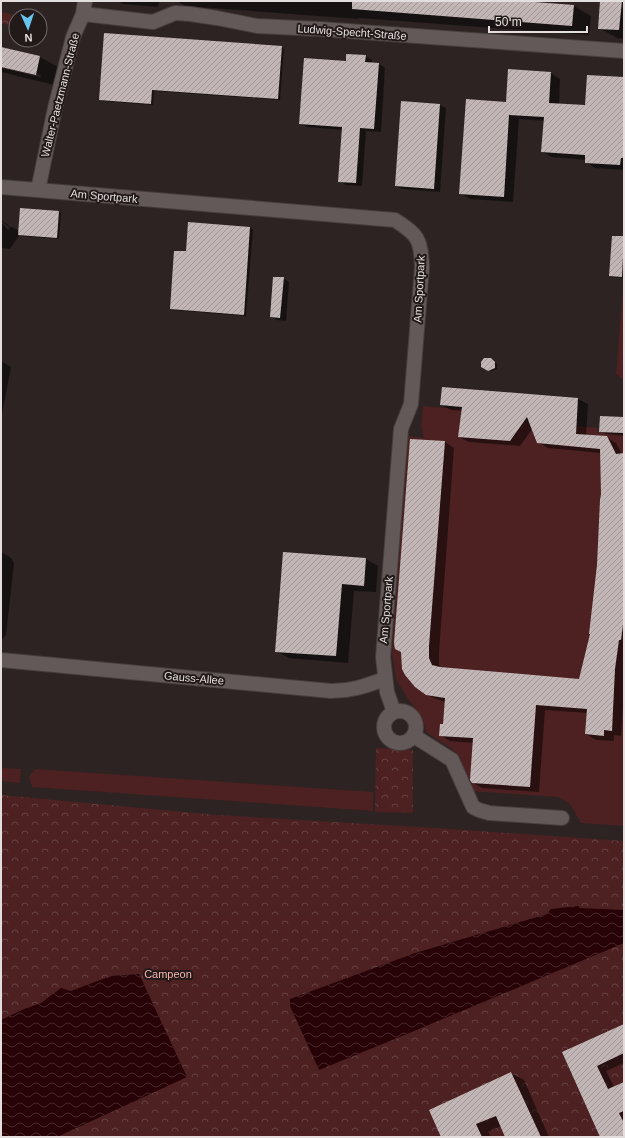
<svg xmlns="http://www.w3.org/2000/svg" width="625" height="1138" font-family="Arial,sans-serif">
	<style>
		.grass { fill: #4d2122 }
		.park { fill: url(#park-crowns) }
		.water { fill: url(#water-waves) }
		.shadow { fill: #0007 }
		.building { fill: url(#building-hatch) }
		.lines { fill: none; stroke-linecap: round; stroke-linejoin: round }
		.minor-casing { stroke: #463e3e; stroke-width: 16 }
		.minor { stroke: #645959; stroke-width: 14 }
		.labels { text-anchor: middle; stroke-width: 4; stroke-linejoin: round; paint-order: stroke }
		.street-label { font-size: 11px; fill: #e4dede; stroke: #221919 }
		.park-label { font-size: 11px; fill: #f6b1b0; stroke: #221919 }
	</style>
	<defs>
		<pattern id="park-crowns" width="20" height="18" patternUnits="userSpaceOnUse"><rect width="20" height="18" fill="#4d2122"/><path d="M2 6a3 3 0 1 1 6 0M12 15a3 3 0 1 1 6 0" fill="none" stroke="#664142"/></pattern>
		<pattern id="water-waves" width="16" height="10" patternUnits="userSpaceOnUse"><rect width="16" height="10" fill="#270206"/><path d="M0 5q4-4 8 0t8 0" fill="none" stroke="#46262a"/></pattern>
		<pattern id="building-hatch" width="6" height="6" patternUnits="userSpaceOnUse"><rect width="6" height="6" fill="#c2b5b5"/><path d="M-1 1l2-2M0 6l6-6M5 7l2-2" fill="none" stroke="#a29898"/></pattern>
	</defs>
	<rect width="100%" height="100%" fill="#2c2322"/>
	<path class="grass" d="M 624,278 L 624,380 L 616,374 Z
		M 423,406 L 473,410 L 474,417 L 598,428 L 598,432 L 624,434 L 624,826 L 581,823 L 570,804 L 558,797 L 470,791 L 460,757 L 452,749 L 426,732 L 422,717 L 406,696 L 396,679 L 392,652 L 408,436 L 424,438 L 421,426 Z
		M 1,768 L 21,769 L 20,783 L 1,781 Z
		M 35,769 L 373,792 L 373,811 L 32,787 L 29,777 Z"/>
	<path class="park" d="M 1,12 L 18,16 L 16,16 L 16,27 L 1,23 Z
		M 376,748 L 413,750 L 413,813 L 375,812 Z
		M 1,795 L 217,815 L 435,828 L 624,841 L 624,1137 L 1,1137 Z"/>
	<path class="water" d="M 578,906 L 580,908 L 624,910 L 624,943 L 407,1034 L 319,1070 L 290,1006 L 290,999 L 415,953 L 547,914 L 551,909 Z
		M 139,974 L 187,1077 L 57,1137 L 1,1137 L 1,1020 L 24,1009 L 41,1003 L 61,988 L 71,991 L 111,976 Z"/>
	<path class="shadow" d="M 118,1 L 159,1 L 158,7 L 123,4 Z
		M 177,1 L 512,1 L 574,6 L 591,16 L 589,35 L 400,21 L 358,18 L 358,19 L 185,6 Z
		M 601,1 L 624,1 L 624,39 L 617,38 L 599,28 Z
		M 281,47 L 284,49 L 280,100 L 154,91 L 153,105 L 102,101 L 100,99 Z
		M 1,48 L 40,57 L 58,67 L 54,85 L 1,72 L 1,68 L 40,77 L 41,75 L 1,66 Z
		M 365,56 L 372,60 L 372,64 L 379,64 L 385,68 L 381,132 L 366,131 L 362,186 L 346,185 L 339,181 L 343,130 L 307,127 L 300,123 L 347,62 Z
		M 509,70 L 551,73 L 560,79 L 559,104 L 586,106 L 624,78 L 624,170 L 595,168 L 586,162 L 586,160 L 552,157 L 542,152 L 545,121 L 519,119 L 513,202 L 470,199 L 460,193 L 507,103 Z
		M 440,105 L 446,108 L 440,192 L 402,189 L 396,186 Z
		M 59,212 L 61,213 L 59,239 L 22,236 L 20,234 L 10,249 L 1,248 L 1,222 L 8,230 L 10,228 L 3,222 L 1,222 L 1,220 L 7,224 L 10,227 L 12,227 L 20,231 Z
		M 189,223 L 250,228 L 253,229 L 246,316 L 173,310 L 171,308 L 187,252 Z
		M 613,237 L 624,237 L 624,278 L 613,277 L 610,276 Z
		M 283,278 L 289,282 L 286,321 L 277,320 L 271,317 Z
		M 1,361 L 11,367 L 1,419 Z
		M 494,361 L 497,364 L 497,369 L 492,371 L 482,367 Z
		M 443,388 L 578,399 L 588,404 L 586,436 L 606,437 L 616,443 L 622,454 L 624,454 L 624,690 L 621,736 L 614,735 L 614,741 L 596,740 L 586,734 L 588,713 L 545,710 L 539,792 L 482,788 L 472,782 L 474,743 L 450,741 L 440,735 L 444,725 L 445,702 L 431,697 L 421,691 L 445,442 L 454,448 L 439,652 L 439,664 L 440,668 L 580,681 L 591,634 L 598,565 L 601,500 L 601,453 L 548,448 L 538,442 L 533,428 L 520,446 L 469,442 L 459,437 L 463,411 L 451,410 L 441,405 Z
		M 624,418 L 624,436 L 607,434 L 600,431 Z
		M 1,552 L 11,558 L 14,563 L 6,635 L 1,640 Z
		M 366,559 L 378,566 L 376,592 L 354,591 L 348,663 L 289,658 L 276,651 Z
		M 624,1025 L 624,1063 L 606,1071 L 614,1087 L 624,1083 L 624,1137 L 601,1137 L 563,1053 Z
		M 511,1073 L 524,1080 L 549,1137 L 503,1137 L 505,1136 L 501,1126 L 488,1132 L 491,1137 L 442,1137 Z"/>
	<path class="building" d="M 352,1 L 521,1 L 574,5 L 572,26 L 352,9 Z
		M 600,1 L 622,1 L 619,30 L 598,29 Z
		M 104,33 L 282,46 L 278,99 L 152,90 L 151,104 L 99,100 Z
		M 1,47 L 40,56 L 36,75 L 1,67 Z
		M 346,54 L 366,55 L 365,62 L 379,63 L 374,129 L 360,128 L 356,183 L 338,182 L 342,127 L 299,124 L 304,58 L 346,61 Z
		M 508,69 L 551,72 L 549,103 L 585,105 L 587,75 L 624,77 L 624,158 L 621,158 L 620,165 L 585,163 L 585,155 L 541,152 L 544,117 L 509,115 L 504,197 L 459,194 L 466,99 L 506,102 Z
		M 401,101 L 440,104 L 434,189 L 395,186 Z
		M 20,208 L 59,211 L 57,238 L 18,235 Z
		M 188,222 L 250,227 L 244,315 L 170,309 L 174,251 L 186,251 Z
		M 612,236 L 624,236 L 622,277 L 609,276 Z
		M 273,277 L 284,277 L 280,318 L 270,317 Z
		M 484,358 L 491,358 L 495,362 L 495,368 L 488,371 L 481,367 L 481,362 Z
		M 442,387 L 578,398 L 576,434 L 607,436 L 616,454 L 624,453 L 624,617 L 621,640 L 619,640 L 615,669 L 612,731 L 604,730 L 604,736 L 585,734 L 587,709 L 536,705 L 530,787 L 472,783 L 470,780 L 473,738 L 439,736 L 440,724 L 443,724 L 445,698 L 426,695 L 415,687 L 405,675 L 402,669 L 401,652 L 395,649 L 394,643 L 410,439 L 445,441 L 429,646 L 429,658 L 432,665 L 440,667 L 579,679 L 590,634 L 589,634 L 597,565 L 600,500 L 601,494 L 600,449 L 537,443 L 527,417 L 510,441 L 458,437 L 462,407 L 440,405 Z
		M 600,416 L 624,417 L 624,433 L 599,432 Z
		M 283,552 L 366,558 L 364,586 L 342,584 L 336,656 L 275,652 Z
		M 624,1024 L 624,1053 L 597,1066 L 608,1089 L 624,1082 L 624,1111 L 619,1113 L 624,1123 L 624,1137 L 600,1137 L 562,1052 Z
		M 511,1072 L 541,1137 L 505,1137 L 496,1116 L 476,1124 L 482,1137 L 441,1137 L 429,1110 Z"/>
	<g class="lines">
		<defs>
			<path id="minor" d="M 83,14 L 153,22 L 175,13 L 190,14 L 217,18 L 257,26 L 320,29 L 624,51
				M 1,187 L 395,220 C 418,235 421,239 422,267 L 411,404 L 401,429 L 383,657 L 387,692 L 394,712
				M 38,190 L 55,108 L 69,53 L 73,37 L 83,14 L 85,1
				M 1,660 L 331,691 C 352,691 365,686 385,679
				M384 727a16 16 0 1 1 32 0a16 16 0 1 1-32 0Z
				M 414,736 L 452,760 L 473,807 L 479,810 L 489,813 L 562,818"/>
		</defs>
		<use href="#minor" class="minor-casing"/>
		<use href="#minor" class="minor"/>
	</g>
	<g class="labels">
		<g class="street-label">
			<text transform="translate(352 32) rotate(4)" y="4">Ludwig-Specht-Straße</text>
			<text transform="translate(60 95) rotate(-76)" y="4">Walter-Paetzmann-Straße</text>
			<text transform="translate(104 196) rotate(5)" y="4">Am Sportpark</text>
			<text transform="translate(419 289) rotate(-87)" y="4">Am Sportpark</text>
			<text transform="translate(386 610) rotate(-85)" y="4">Am Sportpark</text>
			<text transform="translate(194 678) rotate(5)" y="4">Gauss-Allee</text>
		</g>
		<g class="park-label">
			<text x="168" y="978">Campeon</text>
		</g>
	</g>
	<rect width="625" height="1138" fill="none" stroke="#e4dede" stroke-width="4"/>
	<g transform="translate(28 28) rotate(177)"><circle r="19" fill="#221919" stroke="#706868"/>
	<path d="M0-3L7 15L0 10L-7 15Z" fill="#66c4ef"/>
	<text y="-6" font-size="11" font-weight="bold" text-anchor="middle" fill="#e4dede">N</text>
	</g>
	<path d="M489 26v6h98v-6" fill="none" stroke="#e4dede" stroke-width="2"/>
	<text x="495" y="26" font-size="12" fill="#e4dede" stroke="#221919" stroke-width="3" paint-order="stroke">50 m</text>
</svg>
